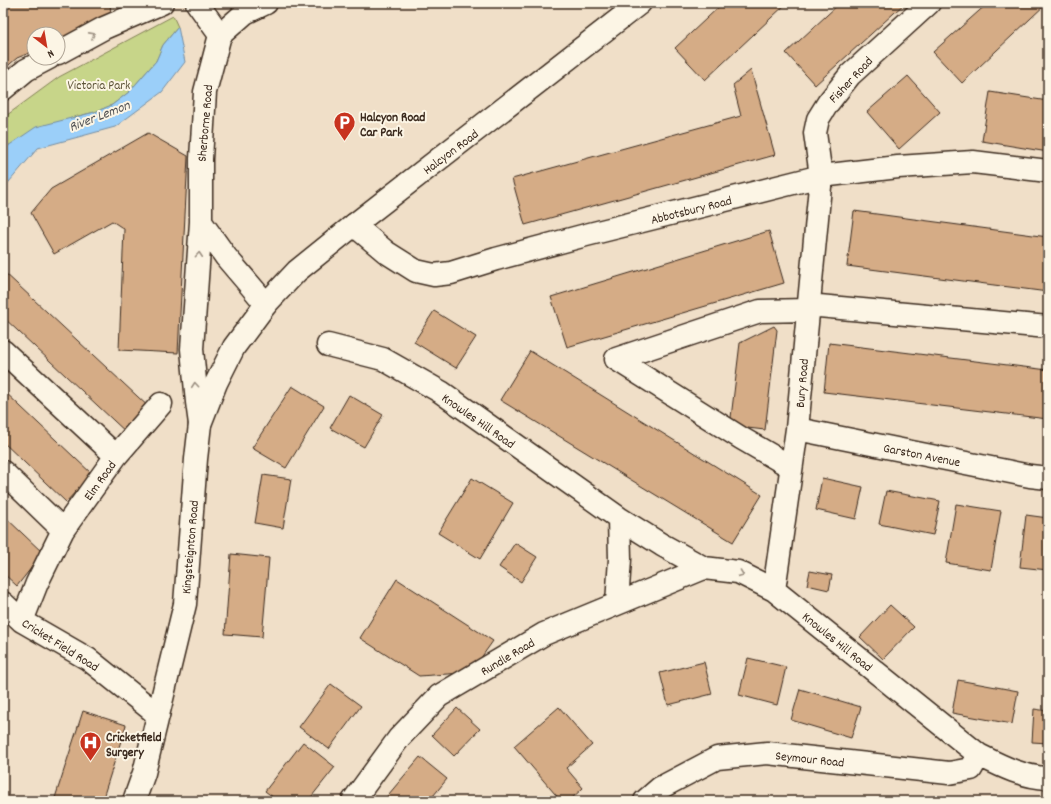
<svg xmlns="http://www.w3.org/2000/svg" width="1051" height="804" font-family="Dekko,sans-serif">
	<style>
		.green { fill: #c7d589; stroke: #818054 }
		.water { fill: #9bcff9; stroke: #758da1 }
		.building { fill: #d5ac86; stroke: #3b2a1e }
		.lines { fill: none; stroke-linecap: round; stroke-linejoin: round }
		.minor-casing { stroke: #3b2a1e; stroke-width: 25 }
		.major-casing { stroke: #3b2a1e; stroke-width: 25 }
		.minor { stroke: #fcf5e5; stroke-width: 22 }
		.major { stroke: #fcf5e5; stroke-width: 22 }
		.oneway { stroke: #9c9082 }
		.labels { text-anchor: middle; stroke-width: 4; stroke-linejoin: round; paint-order: stroke }
		.street-label { font-size: 13px; fill: #3b2a1e; stroke: #fcf5e5 }
		.park-label { font-size: 13px; fill: #5e5539; stroke: #fcf5e5 }
		.poi-label { font-size: 13px; font-weight: bold; fill: #3b2a1e; stroke: #fcf5e5; text-anchor: start }
		.water-label { font-size: 14px; font-style: italic; fill: #535355; stroke: #fcf5e5 }
	</style>
	<rect width="100%" height="100%" fill="#f0dfc8"/>
	<filter id="ink" filterUnits="userSpaceOnUse"><feTurbulence type="fractalNoise" baseFrequency=".025" numOctaves="2"/><feDisplacementMap in="SourceGraphic" scale="8" xChannelSelector="R" yChannelSelector="G"/><feConvolveMatrix kernelMatrix="1 2 1 2 8 2 1 2 1" color-interpolation-filters="sRGB"/></filter>
	<g filter="url(#ink)">
		<path class="green" d="M 173,16 L 178,27 L 163,45 L 156,61 L 129,92 L 112,105 L 95,112 L 74,117 L 8,146 L 3,153 L 3,118 L 59,77 Z"/>
		<path class="water" d="M 178,27 L 185,62 L 162,92 L 115,127 L 38,148 L 3,189 L 3,153 L 8,146 L 36,127 L 95,112 L 112,105 L 129,92 L 156,61 L 163,45 Z"/>
		<path class="building" d="M 3,3 L 110,3 L 111,15 L 58,40 L 58,34 L 34,34 L 34,51 L 17,58 L 3,70 Z
			M 723,3 L 787,3 L 705,80 L 675,48 Z
			M 840,3 L 905,3 L 815,85 L 786,53 Z
			M 988,3 L 1047,3 L 962,83 L 933,52 Z
			M 751,70 L 775,155 L 525,225 L 512,179 L 741,116 L 733,85 Z
			M 908,76 L 940,112 L 899,149 L 867,112 Z
			M 990,92 L 1048,101 L 1048,152 L 982,141 Z
			M 148,133 L 188,156 L 178,353 L 119,350 L 124,229 L 112,221 L 54,254 L 31,213 L 51,189 Z
			M 854,211 L 1048,237 L 1048,292 L 847,266 Z
			M 769,231 L 784,283 L 567,347 L 551,297 Z
			M 3,271 L 152,410 L 129,435 L 3,317 Z
			M 434,311 L 476,337 L 456,368 L 414,342 Z
			M 774,326 L 777,330 L 765,430 L 730,426 L 740,343 Z
			M 829,343 L 1048,370 L 1048,419 L 824,392 Z
			M 530,351 L 762,495 L 733,542 L 500,400 Z
			M 292,386 L 324,406 L 286,468 L 252,448 Z
			M 3,390 L 92,474 L 66,502 L 3,442 Z
			M 349,395 L 383,415 L 364,447 L 330,428 Z
			M 263,475 L 291,479 L 283,528 L 255,523 Z
			M 472,478 L 513,503 L 480,559 L 438,533 Z
			M 822,478 L 863,487 L 856,519 L 816,510 Z
			M 886,491 L 940,501 L 933,535 L 879,524 Z
			M 956,504 L 1001,511 L 991,570 L 946,563 Z
			M 3,515 L 43,553 L 17,586 L 3,573 Z
			M 1026,515 L 1048,518 L 1048,570 L 1020,567 Z
			M 515,543 L 537,557 L 521,582 L 499,567 Z
			M 231,554 L 269,558 L 262,637 L 225,634 Z
			M 810,571 L 832,575 L 829,590 L 807,585 Z
			M 397,579 L 493,641 L 478,662 L 462,673 L 419,676 L 360,638 Z
			M 890,605 L 914,627 L 883,659 L 860,637 Z
			M 748,658 L 786,667 L 777,705 L 739,695 Z
			M 704,662 L 712,694 L 668,705 L 660,673 Z
			M 958,680 L 1018,691 L 1012,724 L 952,713 Z
			M 331,684 L 361,706 L 329,749 L 299,727 Z
			M 800,689 L 861,707 L 851,738 L 791,720 Z
			M 559,707 L 592,745 L 566,768 L 583,788 L 569,801 L 561,801 L 514,746 Z
			M 457,708 L 480,729 L 454,756 L 432,735 Z
			M 1034,709 L 1048,711 L 1048,743 L 1032,742 Z
			M 83,711 L 126,725 L 102,801 L 54,801 Z
			M 303,742 L 335,767 L 308,801 L 278,801 L 265,791 Z
			M 420,757 L 447,779 L 429,801 L 383,801 Z"/>
		<g class="lines">
			<defs>
				<path id="minor" d="M 197,3 L 220,35
					M 58,53 L 104,28 L 162,3
					M 3,89 L 26,70 L 49,58
					M 201,222 L 226,257 L 266,304
					M 354,225 L 386,252 L 416,271 L 434,275 L 451,273 L 496,259 L 586,235 L 821,176 L 898,167 L 973,162 L 1048,171
					M 808,305 L 1048,327
					M 328,345 L 383,359 L 441,392 L 619,518 L 662,545 L 704,568 L 738,572 L 774,590 L 979,755 C 1001,766 1022,777 1048,778
					M 3,351 L 116,456 L 63,530 L 37,583 L 22,621
					M 200,424 L 197,402 L 192,349 L 201,222 L 201,159 L 205,92 L 220,35 L 245,13 L 266,3
					M 797,429 L 1030,476 L 1048,478
					M 116,456 L 161,404
					M 791,467 L 741,438 L 616,359 L 760,311 L 807,310
					M 3,472 L 63,530
					M 774,590 L 797,429 L 821,176 L 815,133 L 818,119 L 828,103 L 850,75 L 929,3
					M 3,603 L 22,621 L 88,659 L 158,715
					M 617,603 L 620,559 L 619,518
					M 353,801 L 399,738 L 439,696 L 544,634 L 704,568
					M 645,801 L 660,788 L 717,758 L 767,753 L 949,773 L 971,769 L 979,755"/>
				<path id="major" d="M 134,801 L 144,773 L 185,604 L 196,459 L 200,424 L 216,383 L 234,347 L 266,304 L 297,271 L 354,225 L 640,3"/>
			</defs>
			<use href="#minor" class="minor-casing"/>
			<use href="#major" class="major-casing"/>
			<use href="#minor" class="minor"/>
			<use href="#major" class="major"/>
		</g>
		<defs><path id="oneway-chevron" d="M-2-3.5L2.5 0L-2 3.5" fill="none" stroke-width="1.6" stroke-linecap="round" stroke-linejoin="round"/></defs>
		<g class="oneway">
			<use href="#oneway-chevron" transform="translate(92 35) rotate(-28)"/>
			<use href="#oneway-chevron" transform="translate(199 255) rotate(-86)"/>
			<use href="#oneway-chevron" transform="translate(195 385) rotate(-95)"/>
			<use href="#oneway-chevron" transform="translate(741 574) rotate(21)"/>
		</g>
	</g>
	<defs>
		<symbol id="parking-pin" viewBox="-11 -11 22 30"><path d="M0 17L-7.5 6A9.5 9.5 0 1 1 7.5 6Z" fill="#c8321e" stroke="#fcf5e5"/><path d="M-3.5-5.5H1a3.5 3.5 0 0 1 0 7H-1V5.5H-3.5ZM-1-3.4V-.6H.8a1.4 1.4 0 0 0 0-2.8Z" fill="#fff"/></symbol>
		<symbol id="hospital-pin" viewBox="-11 -11 22 30"><path d="M0 17L-7.5 6A9.5 9.5 0 1 1 7.5 6Z" fill="#c8321e" stroke="#fcf5e5"/><path d="M-5-5h3v3.5h4V-5h3V5h-3V1.5h-4V5h-3Z" fill="#fff"/></symbol>
	</defs>
	<g fill-rule="evenodd">
		<use href="#parking-pin" x="332" y="110" width="25" height="34"/>
		<use href="#hospital-pin" x="78" y="730" width="25" height="34"/>
	</g>
	<g class="labels">
		<g class="street-label">
			<text transform="translate(850 79) rotate(-47)" y="5">Fisher Road</text>
			<text transform="translate(204 123) rotate(-85)" y="5">Sherborne Road</text>
			<text transform="translate(450 151) rotate(-37)" y="5">Halcyon Road</text>
			<text transform="translate(691 209) rotate(-14)" y="5">Abbotsbury Road</text>
			<text transform="translate(801 383) rotate(-85)" y="5">Bury Road</text>
			<text transform="translate(479 420) rotate(35)" y="5">Knowles Hill Road</text>
			<text transform="translate(922 454) rotate(11)" y="5">Garston Avenue</text>
			<text transform="translate(99 480) rotate(-54)" y="5">Elm Road</text>
			<text transform="translate(189 547) rotate(-85)" y="5">Kingsteignton Road</text>
			<text transform="translate(838 641) rotate(39)" y="5">Knowles Hill Road</text>
			<text transform="translate(61 644) rotate(32)" y="5">Cricket Field Road</text>
			<text transform="translate(507 656) rotate(-31)" y="5">Rundle Road</text>
			<text transform="translate(810 758) rotate(6)" y="5">Seymour Road</text>
		</g>
		<g class="park-label">
			<text x="99" y="89">Victoria Park</text>
		</g>
		<g class="poi-label">
			<text x="360" y="121">Halcyon Road<tspan x="360" dy="15">Car Park</tspan></text>
			<text x="106" y="741">Cricketfield<tspan x="106" dy="15">Surgery</tspan></text>
		</g>
		<g class="water-label">
			<text transform="translate(99 115) rotate(-21)" y="5">River Lemon</text>
		</g>
	</g>
	<rect width="1051" height="804" fill="none" stroke="#fcf5e5" stroke-width="16"/>
	<rect x="8" y="8" width="1035" height="788" fill="none" stroke="#3b2a1e" stroke-width="1.5" filter="url(#ink)"/>
	<g transform="translate(46 46) rotate(149)"><circle r="19" fill="#fcf5e5" stroke="#afa495"/>
	<path d="M0-3L7 15L0 10L-7 15Z" fill="#c8321e"/>
	<text y="-6" font-size="11" font-weight="bold" text-anchor="middle" fill="#3b2a1e">N</text>
	</g>
</svg>
